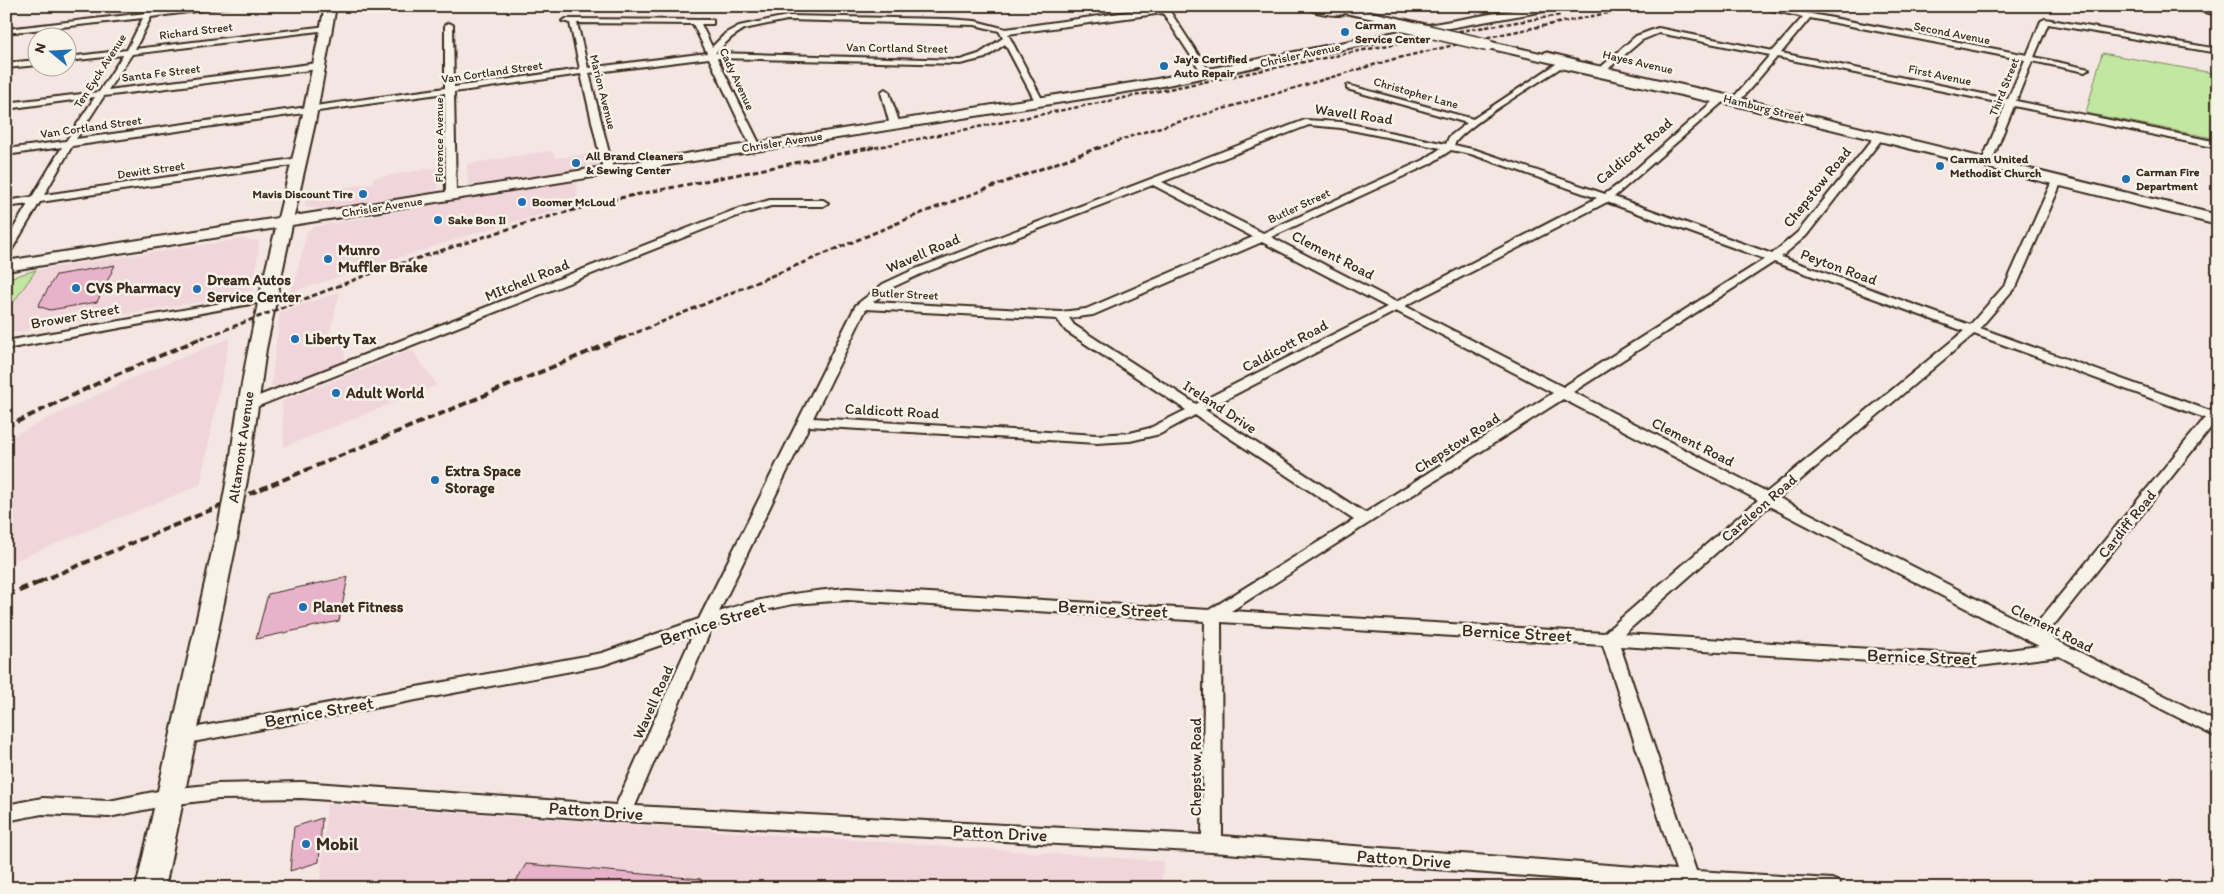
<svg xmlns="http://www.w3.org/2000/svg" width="2224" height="894" font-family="Itim,sans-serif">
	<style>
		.built { fill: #f0d6db }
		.green { fill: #c2e7a1; stroke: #7e8860 }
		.building { fill: #e8b2cb; stroke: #3b2a1e }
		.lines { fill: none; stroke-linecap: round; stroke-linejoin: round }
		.street-casing { stroke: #3b2a1e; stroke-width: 4 }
		.secondary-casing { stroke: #3b2a1e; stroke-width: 4 }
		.street { fill: #f7f3e8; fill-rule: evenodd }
		.secondary { fill: #f7f3e8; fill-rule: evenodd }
		.rail-far3 { stroke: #3b2a1e; stroke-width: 2.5; stroke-dasharray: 4.5 2.5; stroke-linecap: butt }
		.rail-far2 { stroke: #3b2a1e; stroke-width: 3; stroke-dasharray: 5.5 3; stroke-linecap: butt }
		.rail-far1 { stroke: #3b2a1e; stroke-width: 4; stroke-dasharray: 8 4; stroke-linecap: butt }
		.rail { stroke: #3b2a1e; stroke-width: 5; stroke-dasharray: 9 5; stroke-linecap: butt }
		.secondary-bridge-far1-casing { stroke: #3b2a1e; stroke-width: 15; stroke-linecap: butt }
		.secondary-bridge-casing { stroke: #3b2a1e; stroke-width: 24; stroke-linecap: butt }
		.secondary-bridge-far1 { stroke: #f7f3e8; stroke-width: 12 }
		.secondary-bridge { stroke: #f7f3e8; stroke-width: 20 }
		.poi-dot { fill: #1f6fb2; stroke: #f7f3e8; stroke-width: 2 }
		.labels { text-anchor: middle; stroke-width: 5; stroke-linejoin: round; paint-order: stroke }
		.far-poi-label { font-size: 12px; font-weight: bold; fill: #3b2a1e; stroke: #f7f3e8; text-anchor: start }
		.far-street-label { font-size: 12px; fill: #3b2a1e; stroke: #f7f3e8 }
		.street-label { font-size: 15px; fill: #3b2a1e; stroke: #f7f3e8 }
		.poi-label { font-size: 15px; font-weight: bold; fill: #3b2a1e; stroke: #f7f3e8; text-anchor: start }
		.near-street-label { font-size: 18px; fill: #3b2a1e; stroke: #f7f3e8 }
		.near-poi-label { font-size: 18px; font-weight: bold; fill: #3b2a1e; stroke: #f7f3e8; text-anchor: start }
	</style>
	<rect width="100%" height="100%" fill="#f4e6e2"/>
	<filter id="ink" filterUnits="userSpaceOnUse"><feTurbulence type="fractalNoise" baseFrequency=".02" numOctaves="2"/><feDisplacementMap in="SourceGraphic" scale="10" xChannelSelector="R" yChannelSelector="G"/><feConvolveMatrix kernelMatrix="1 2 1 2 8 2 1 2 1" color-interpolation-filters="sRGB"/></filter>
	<g filter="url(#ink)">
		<path class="built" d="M 549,151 L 553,152 L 555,158 L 599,153 L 602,166 L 472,185 L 468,183 L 467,164 Z
			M 439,167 L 438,189 L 429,193 L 324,209 L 305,207 L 307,193 L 372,183 L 374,178 Z
			M 576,177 L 578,205 L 492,228 L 289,293 L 295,281 L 307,231 L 313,227 Z
			M 241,239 L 259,241 L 257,265 L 252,290 L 236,296 L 6,334 L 6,313 L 36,270 Z
			M 340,292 L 328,339 L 344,335 L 345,363 L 295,383 L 279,387 L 271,386 L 280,312 Z
			M 230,338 L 200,485 L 6,564 L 6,439 L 132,378 Z
			M 412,350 L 437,385 L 284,447 L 282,401 Z
			M 327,804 L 1164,861 L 1161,888 L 320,888 Z"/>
		<path class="green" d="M 2102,53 L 2218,74 L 2218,139 L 2086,113 Z
			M 36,270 L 6,313 L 6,279 Z"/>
		<path class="building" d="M 115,265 L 97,302 L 50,310 L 38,306 L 56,275 Z
			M 348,577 L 339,621 L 256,639 L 268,594 Z
			M 322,818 L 319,862 L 290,871 L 294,827 Z
			M 526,864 L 701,879 L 701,888 L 512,888 Z"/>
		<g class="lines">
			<defs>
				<path id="street" d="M 149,6 L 157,6 L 154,12 L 206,6 L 232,6 L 151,17 L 135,49 L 327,26 L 331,28 L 327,30 L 132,54 L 108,90 L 318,63 L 322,66 L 318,69 L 104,96 L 76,139 L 445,88 L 445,25 L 449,23 L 453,25 L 454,87 L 580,69 L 570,23 L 562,21 L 566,19 L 710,20 L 713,20 L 713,24 L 701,24 L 712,47 L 726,33 L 739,26 L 787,16 L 947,19 L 975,21 L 1006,29 L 1170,6 L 1169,10 L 1211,74 L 1204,76 L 1163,13 L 1008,34 L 1043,101 L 1039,104 L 1035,101 L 1005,44 L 985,58 L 960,64 L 717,58 L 761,147 L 756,150 L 751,147 L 709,58 L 589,73 L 613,169 L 608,172 L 603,169 L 581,74 L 454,92 L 456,195 L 451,198 L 446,195 L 445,93 L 72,146 L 44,195 L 300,158 L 305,161 L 300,164 L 40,202 L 11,251 L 6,254 L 6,241 L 28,204 L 6,207 L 6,201 L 32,197 L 62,147 L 6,155 L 6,149 L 66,141 L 95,97 L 6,109 L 6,103 L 99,92 L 123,55 L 68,61 L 68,57 L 127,50 L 143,18 L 6,33 L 6,29 L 146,13 ZM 787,20 L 975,25 L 999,31 L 1003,38 L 979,54 L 960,60 L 715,53 L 732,37 L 744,29 ZM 577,23 L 693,24 L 707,53 L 588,68 Z
					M 1753,6 L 1770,6 L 2027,55 L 2041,21 L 2045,19 L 2218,49 L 2218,53 L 2048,24 L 2034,57 L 2089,69 L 2085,72 L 2032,61 L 2016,101 L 2218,142 L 2218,148 L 2014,106 L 1991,163 L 1986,166 L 1981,163 L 2006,104 L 1777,57 L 1738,103 L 1735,104 L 1731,101 L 1732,99 L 1770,55 L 1659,33 L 1642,40 L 1608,69 L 1601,67 L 1636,36 L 1658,28 L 1773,51 L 1803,17 ZM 1810,18 L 2025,60 L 2008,99 L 1781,53 Z
					M 2178,6 L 2195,6 L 2218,11 L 2218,15 Z
					M 1545,52 L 1577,60 L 1573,62 L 1544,54 Z
					M 38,60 L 38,65 L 6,68 L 6,63 Z
					M 1559,62 L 1717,98 L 1725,96 L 1725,100 L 1614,197 L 1772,254 L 1798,232 L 1876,135 L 1882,135 L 1882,139 L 1806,236 L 1781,257 L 1970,325 L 2006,284 L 2052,181 L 2061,179 L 2062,181 L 2017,285 L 1980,328 L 2210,411 L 2218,407 L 2218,422 L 2216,421 L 2046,635 L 2218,723 L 2218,738 L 2059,656 L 1971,667 L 1620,646 L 1696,871 L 1832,879 L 1839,882 L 1842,888 L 1684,888 L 1212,852 L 622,821 L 301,798 L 218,799 L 168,805 L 109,817 L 42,814 L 6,821 L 6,805 L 42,798 L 109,801 L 168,789 L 218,784 L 301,782 L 616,805 L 693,634 L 603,665 L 182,744 L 176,742 L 173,737 L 176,732 L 182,730 L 602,653 L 699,619 L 856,305 L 883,284 L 913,270 L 1305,120 L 1341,122 L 1446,144 L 1449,137 L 1467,123 L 1347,89 L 1347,85 L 1473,119 ZM 1560,68 L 1712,102 L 1619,184 L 1605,194 L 1476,150 L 1454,145 C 1460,129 1541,81 1560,68 ZM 1309,125 L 1341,128 L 1441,148 L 1424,160 L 1263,233 L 1162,182 ZM 1451,150 L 1471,154 L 1597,198 L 1396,302 L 1271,237 L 1430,164 ZM 1153,185 L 1253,237 L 1086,309 L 1061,312 L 873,302 L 891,288 L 921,274 ZM 1607,202 L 1765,259 L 1563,387 L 1405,306 ZM 1262,242 L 1387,307 L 1196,404 L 1074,325 L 1069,318 L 1093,315 ZM 1774,262 L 1964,331 L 1767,492 L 1573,392 ZM 866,309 L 1057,319 L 1066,331 L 1186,410 L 1150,428 L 1130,433 L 1097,435 L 813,418 ZM 1396,311 L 1553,393 L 1365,513 L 1205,410 ZM 1974,334 L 2205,418 L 2033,628 L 1779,498 ZM 1563,399 L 1758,500 L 1604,633 L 1231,611 ZM 1195,415 L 1354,520 L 1209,610 L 847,588 C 802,592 761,597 719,612 L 809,426 L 1097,443 L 1130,441 L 1160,434 ZM 1769,506 L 2029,641 L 2039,646 L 1971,655 L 1624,634 ZM 847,600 L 1205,621 L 1202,835 L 635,806 L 712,627 L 751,613 L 793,604 ZM 1221,622 L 1603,645 L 1676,870 L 1222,836 Z
					M 885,89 L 889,92 L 900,125 L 898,127 L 890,125 L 881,92 Z
					M 770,200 L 823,200 L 828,203 L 823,206 L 771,206 L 740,215 L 251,409 L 246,410 L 239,406 L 241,403 L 732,211 Z
					M 268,295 L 274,298 L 272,300 L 6,349 L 6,341 Z"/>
				<path id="secondary" d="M 325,6 L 336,6 L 315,123 L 294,216 L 1157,79 L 1416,28 L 1345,13 C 1338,18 1310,12 1303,6 L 1346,6 L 1428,25 L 1536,6 L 1561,6 L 1556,9 L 1432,31 L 1157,87 L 292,225 L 266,349 L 250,463 L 247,467 L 240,469 L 233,467 L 230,463 C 240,384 256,306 276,228 L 6,271 L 6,261 L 278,218 L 301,123 Z
					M 1487,41 L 1722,94 L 2218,215 L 2218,225 L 1722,102 L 1483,47 L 1483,43 Z
					M 227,527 L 235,529 L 238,534 L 165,888 L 136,888 L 216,534 L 219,529 Z"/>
			</defs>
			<use href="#street" class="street-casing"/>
			<use href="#secondary" class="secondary-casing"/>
			<use href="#street" class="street"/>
			<use href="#secondary" class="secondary"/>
			<path class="rail-far3" d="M 868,149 L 1454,32 L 1561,15
				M 1097,149 L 1137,134 L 1394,59 L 1493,36 L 1643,6"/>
			<path class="rail-far2" d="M 201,339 L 372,273 L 530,222 L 610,200 L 874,147
				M 621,339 L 924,212 L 1100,147"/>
			<path class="rail-far1" d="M 6,427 L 113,376 L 204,337
				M 39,582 L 624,337"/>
			<path class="rail" d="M 6,596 L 42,581"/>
			<defs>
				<path id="secondary-bridge-far1" d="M 1401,25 L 1487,45"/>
				<path id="secondary-bridge" d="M 227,534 L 240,463"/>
			</defs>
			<use href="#secondary-bridge-far1" class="secondary-bridge-far1-casing"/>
			<use href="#secondary-bridge" class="secondary-bridge-casing"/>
			<use href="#secondary-bridge-far1" class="secondary-bridge-far1"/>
			<use href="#secondary-bridge" class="secondary-bridge"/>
		</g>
	</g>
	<g class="poi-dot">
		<circle cx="1345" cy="32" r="5"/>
		<circle cx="1164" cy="66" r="5"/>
		<circle cx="576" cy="163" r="5"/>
		<circle cx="1940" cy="166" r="5"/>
		<circle cx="2126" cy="179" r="5"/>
		<circle cx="363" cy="194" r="5"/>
		<circle cx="522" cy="202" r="5"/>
		<circle cx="438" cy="220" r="5"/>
		<circle cx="328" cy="259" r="5"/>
		<circle cx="76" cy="288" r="5"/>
		<circle cx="197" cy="289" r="5"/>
		<circle cx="295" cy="339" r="5"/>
		<circle cx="336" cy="393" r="5"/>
		<circle cx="435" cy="480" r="5"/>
		<circle cx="303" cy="607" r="5"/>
		<circle cx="306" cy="844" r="5"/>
	</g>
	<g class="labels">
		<g class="far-poi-label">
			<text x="1355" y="29">Carman<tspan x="1355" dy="14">Service Center</tspan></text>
			<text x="1174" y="63">Jay's Certified<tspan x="1174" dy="14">Auto Repair</tspan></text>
			<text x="586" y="160">All Brand Cleaners<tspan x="586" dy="14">&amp; Sewing Center</tspan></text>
			<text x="1950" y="163">Carman United<tspan x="1950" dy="14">Methodist Church</tspan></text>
			<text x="2136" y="176">Carman Fire<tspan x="2136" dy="14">Department</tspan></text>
			<text x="353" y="198" text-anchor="end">Mavis Discount Tire</text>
			<text x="532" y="206">Boomer McLoud</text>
			<text x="448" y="224">Sake Bon II</text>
		</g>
		<g class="far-street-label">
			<text transform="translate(196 31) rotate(-7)" y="4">Richard Street</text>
			<text transform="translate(1952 33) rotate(11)" y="4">Second Avenue</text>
			<text transform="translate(897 48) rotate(1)" y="4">Van Cortland Street</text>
			<text transform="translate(1300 55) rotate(-12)" y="4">Chrisler Avenue</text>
			<text transform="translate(1638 62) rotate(13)" y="4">Hayes Avenue</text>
			<text transform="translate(100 71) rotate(-57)" y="4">Ten Eyck Avenue</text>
			<text transform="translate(492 72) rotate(-8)" y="4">Van Cortland Street</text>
			<text transform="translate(161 73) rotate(-7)" y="4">Santa Fe Street</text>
			<text transform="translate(1940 75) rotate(12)" y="4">First Avenue</text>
			<text transform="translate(737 79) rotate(65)" y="4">Cady Avenue</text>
			<text transform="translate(2004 87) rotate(-68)" y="4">Third Street</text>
			<text transform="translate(603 92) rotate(76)" y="4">Marion Avenue</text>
			<text transform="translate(1416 93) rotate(16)" y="4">Christopher Lane</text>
			<text transform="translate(1764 108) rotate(14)" y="4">Hamburg Street</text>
			<text transform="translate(91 127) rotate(-8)" y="4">Van Cortland Street</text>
			<text transform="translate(439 140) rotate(-90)" y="4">Florence Avenue</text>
			<text transform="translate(782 142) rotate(-9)" y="4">Chrisler Avenue</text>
			<text transform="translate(151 170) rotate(-8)" y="4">Dewitt Street</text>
			<text transform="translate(1299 206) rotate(-25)" y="4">Butler Street</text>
			<text transform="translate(382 207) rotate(-9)" y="4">Chrisler Avenue</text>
			<text transform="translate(905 294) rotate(3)" y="4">Butler Street</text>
		</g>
		<g class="street-label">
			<text transform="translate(1354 114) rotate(8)" y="5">Wavell Road</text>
			<text transform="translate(1634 151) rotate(-40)" y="5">Caldicott Road</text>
			<text transform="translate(1817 187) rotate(-51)" y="5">Chepstow Road</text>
			<text transform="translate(923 253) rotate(-23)" y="5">Wavell Road</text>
			<text transform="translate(1333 255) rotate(27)" y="5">Clement Road</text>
			<text transform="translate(1839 267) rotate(20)" y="5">Peyton Road</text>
			<text transform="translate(527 280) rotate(-22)" y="5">MItchell Road</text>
			<text transform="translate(75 316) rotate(-10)" y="5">Brower Street</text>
			<text transform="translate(1285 346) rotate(-28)" y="5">Caldicott Road</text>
			<text transform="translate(1220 407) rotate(33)" y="5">Ireland Drive</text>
			<text transform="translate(892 411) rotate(3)" y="5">Caldicott Road</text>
			<text transform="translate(1693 442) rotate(27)" y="5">Clement Road</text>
			<text transform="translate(1457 443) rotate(-33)" y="5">Chepstow Road</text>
			<text transform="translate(241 447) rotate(-82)" y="5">Altamont Avenue</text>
			<text transform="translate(1759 508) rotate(-41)" y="5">Careleon Road</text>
			<text transform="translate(2127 524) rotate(-51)" y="5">Cardiff Road</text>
			<text transform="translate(2052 628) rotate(27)" y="5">Clement Road</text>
			<text transform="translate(653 702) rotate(-66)" y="5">Wavell Road</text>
			<text transform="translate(1196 767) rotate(-90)" y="5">Chepstow Road</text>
		</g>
		<g class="poi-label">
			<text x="338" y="255">Munro<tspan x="338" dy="17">Muffler Brake</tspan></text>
			<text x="207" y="285">Dream Autos<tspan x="207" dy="17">Service Center</tspan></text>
			<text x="86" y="293">CVS Pharmacy</text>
			<text x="305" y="344">Liberty Tax</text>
			<text x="346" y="398">Adult World</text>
			<text x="445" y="476">Extra Space<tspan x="445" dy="17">Storage</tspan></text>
			<text x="313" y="612">Planet Fitness</text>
		</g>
		<g class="near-street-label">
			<text transform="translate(1113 609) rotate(3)" y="6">Bernice Street</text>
			<text transform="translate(713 623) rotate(-18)" y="6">Bernice Street</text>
			<text transform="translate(1517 633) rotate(3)" y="6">Bernice Street</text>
			<text transform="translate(1922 657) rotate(2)" y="6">Bernice Street</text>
			<text transform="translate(319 712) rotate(-10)" y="6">Bernice Street</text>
			<text transform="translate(596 811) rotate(4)" y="6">Patton Drive</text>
			<text transform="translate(1000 833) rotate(3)" y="6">Patton Drive</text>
			<text transform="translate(1404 859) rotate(4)" y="6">Patton Drive</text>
		</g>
		<g class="near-poi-label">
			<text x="316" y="850">Mobil</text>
		</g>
	</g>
	<rect width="2224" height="894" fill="none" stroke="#f7f3e8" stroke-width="25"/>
	<rect x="12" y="12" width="2199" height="869" fill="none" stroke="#3b2a1e" stroke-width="2" filter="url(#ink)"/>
	<g transform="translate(52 52) rotate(288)"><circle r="24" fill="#f7f3e8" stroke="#aca397"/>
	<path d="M0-4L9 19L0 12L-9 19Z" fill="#1f6fb2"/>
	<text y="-8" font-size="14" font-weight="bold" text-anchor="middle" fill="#3b2a1e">N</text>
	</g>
</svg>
